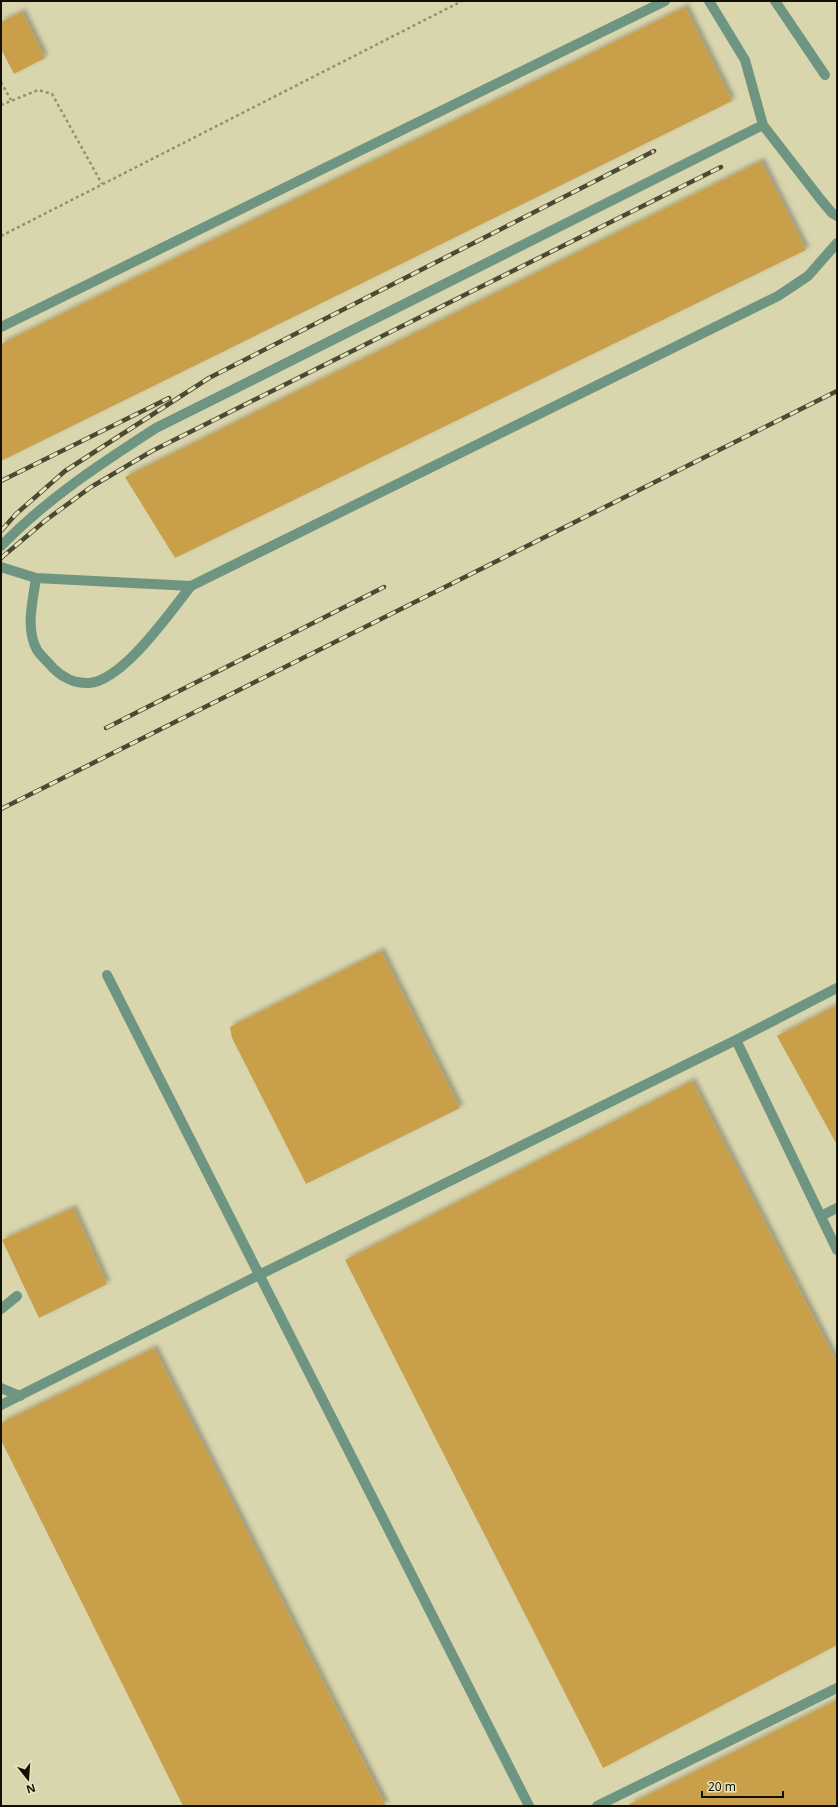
<svg xmlns="http://www.w3.org/2000/svg" width="838" height="1807" font-family="'Noto Sans',sans-serif">
	<style>
		.building { fill: #c9a04a; filter: url(#shadow) }
		.lines { fill: none; stroke-linecap: round; stroke-linejoin: round }
		.path { stroke: #929071; stroke-width: 2.5; stroke-dasharray: 3 3; stroke-linecap: butt }
		.service { stroke: #6e9582; stroke-width: 10 }
		.rail-casing { stroke: #4b4934; stroke-width: 4.5 }
		.rail { stroke: #e6e3ba; stroke-width: 3; stroke-dasharray: 9; stroke-linecap: butt }
	</style>
	<defs>
		<filter id="shadow"><feDropShadow dx="3.5" dy="-3.5" stdDeviation="2" flood-color="#0004"/></filter>
	</defs>
	<rect width="100%" height="100%" fill="#d9d6ae"/>
	<path class="building" d="M 685,7 L 732,101 L 1,461 L 1,344 Z
		M 22,12 L 45,58 L 14,74 L 1,49 L 1,22 Z
		M 761,161 L 806,250 L 175,558 L 125,477 Z
		M 381,951 L 460,1108 L 306,1184 L 232,1038 L 230,1027 Z
		M 837,1005 L 837,1145 L 777,1036 Z
		M 692,1081 L 837,1363 L 837,1645 L 603,1768 L 345,1260 Z
		M 73,1208 L 107,1284 L 39,1318 L 2,1240 Z
		M 154,1348 L 386,1806 L 183,1806 L 1,1440 L 1,1423 Z
		M 837,1700 L 837,1806 L 626,1806 Z"/>
	<g class="lines">
		<path class="path" d="M 1,82 L 11,100
			M 1,105 L 38,90 L 52,94 L 102,184
			M 1,236 L 462,1"/>
		<path class="service" d="M 709,1 L 745,60 L 763,125 L 821,200 L 832,213 L 837,216
			M 775,1 L 825,75
			M 1,327 L 665,1
			M 1,546 C 48,498 100,464 156,428 L 763,125
			M 1,567 L 36,578 L 191,586 L 778,296 L 808,276 L 837,243
			M 36,578 C 33,601 25,628 37,650 C 41,656 48,662 53,668 C 62,677 75,684 89,683 C 123,681 170,612 191,586
			M 107,975 L 529,1806
			M 736,1040 L 837,1250
			M 821,1216 L 837,1208
			M 1,1309 L 17,1296
			M 1,1388 L 20,1396
			M 1,1405 L 259,1275 L 736,1040 L 837,988
			M 597,1806 L 837,1688"/>
		<defs>
			<path id="rail" d="M 1,481 L 169,398
				M 1,531 L 16,514 L 65,471 L 209,378 L 654,151
				M 1,558 L 46,520 L 91,487 L 152,451 L 721,167
				M 106,728 L 384,587
				M 1,809 L 837,391"/>
		</defs>
		<use href="#rail" class="rail-casing"/>
		<use href="#rail" class="rail"/>
	</g>
	<rect width="838" height="1807" fill="none" stroke="#111003" stroke-width="4"/>
	<g transform="translate(28 1779) rotate(163)" stroke="#e6e3ba" stroke-width="3" paint-order="stroke">
	<path d="M0-3L7 15L0 10L-7 15Z" fill="#111003"/>
	<text y="-6" font-size="11" font-weight="bold" text-anchor="middle" fill="#111003">N</text>
	</g>
	<path d="M702 1791v6h81v-6" fill="none" stroke="#111003" stroke-width="2"/>
	<text x="708" y="1791" font-size="12" fill="#111003" stroke="#e6e3ba" stroke-width="3" paint-order="stroke">20 m</text>
</svg>
